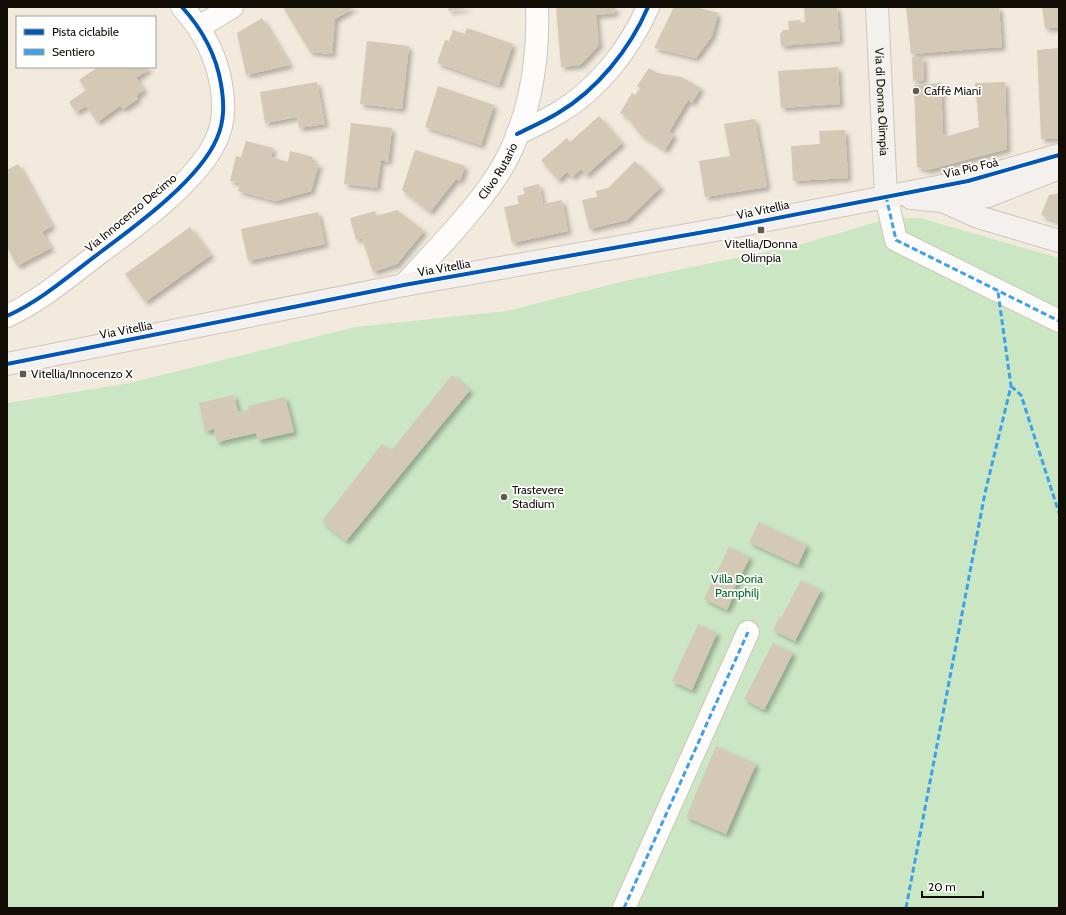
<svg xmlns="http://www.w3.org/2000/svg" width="1066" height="915" font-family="Cabin,sans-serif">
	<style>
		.green { fill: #cae6c2 }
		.building { fill: #d4c9b4; filter: url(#shadow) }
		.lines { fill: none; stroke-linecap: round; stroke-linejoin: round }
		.street-casing { stroke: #cdc6bb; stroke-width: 24 }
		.secondary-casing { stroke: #cdc6bb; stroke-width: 24 }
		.street { stroke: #fdfcfa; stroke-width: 22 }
		.secondary { stroke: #f3f0ed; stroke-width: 22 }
		.quiet { stroke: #3da1e9; stroke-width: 3; stroke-dasharray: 6 3; stroke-linecap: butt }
		.cycleway-casing { stroke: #fff; stroke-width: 6 }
		.cycleway { stroke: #0057b8; stroke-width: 4 }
		.poi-dot { fill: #605a50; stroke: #fff; stroke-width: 1.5 }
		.labels { text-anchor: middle; stroke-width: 3.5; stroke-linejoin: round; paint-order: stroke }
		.poi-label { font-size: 12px; fill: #120d05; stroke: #fff; text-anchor: start }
		.street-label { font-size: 12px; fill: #120d05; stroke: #fff }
		.park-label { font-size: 12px; fill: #006922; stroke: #fff }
	</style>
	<defs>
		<filter id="shadow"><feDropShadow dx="3.5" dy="3.5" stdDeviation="2" flood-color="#0004"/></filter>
	</defs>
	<rect width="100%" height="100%" fill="#f2eadc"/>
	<path class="green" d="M 907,218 L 920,218 L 1059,258 L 1059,908 L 7,908 L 7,403 L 130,383 L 355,327 L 507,311 L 625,281 L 799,245 L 880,221 Z"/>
	<path class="building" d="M 283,7 L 355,7 L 335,19 L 332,54 L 310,52 Z
		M 448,7 L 467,7 L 467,8 L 449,11 Z
		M 556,7 L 615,7 L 615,13 L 596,15 L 599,45 L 580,65 L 561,67 Z
		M 674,7 L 696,7 L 718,13 L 712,36 L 696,58 L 654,48 Z
		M 804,7 L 837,7 L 840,41 L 781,46 L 780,34 L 783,30 L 789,30 L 788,21 L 800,20 L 801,23 L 805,22 Z
		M 906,7 L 999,7 L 1002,47 L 911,54 Z
		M 1042,7 L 1059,7 L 1059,28 L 1045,28 Z
		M 262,18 L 290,65 L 246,75 L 237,33 Z
		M 467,28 L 513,44 L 499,85 L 437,63 L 445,40 L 449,41 L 453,30 L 465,34 Z
		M 367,41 L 409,46 L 402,109 L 360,104 Z
		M 1059,48 L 1059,138 L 1041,139 L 1037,50 Z
		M 912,57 L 923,57 L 924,80 L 913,81 Z
		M 98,67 L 148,67 L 149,69 L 136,78 L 144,90 L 136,96 L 138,99 L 123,109 L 120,106 L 97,122 L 86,106 L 76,112 L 69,102 L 86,90 L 79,80 Z
		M 838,67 L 840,104 L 781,108 L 778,71 Z
		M 649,68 L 657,73 L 681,77 L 701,88 L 692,103 L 688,100 L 669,132 L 674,135 L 665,150 L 641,135 L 627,117 L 620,113 L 632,93 L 635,95 L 640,88 L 637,86 Z
		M 317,82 L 325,124 L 299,128 L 297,117 L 265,123 L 260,92 Z
		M 1005,82 L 1007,149 L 928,170 L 917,167 L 914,85 L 941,83 L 943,134 L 948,136 L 979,127 L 975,83 Z
		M 438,86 L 494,105 L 481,145 L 425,127 Z
		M 599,116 L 622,143 L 586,175 L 581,169 L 572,177 L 567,172 L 558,180 L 541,160 L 567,138 L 570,142 Z
		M 755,119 L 767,187 L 705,197 L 699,161 L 730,156 L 724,124 Z
		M 351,123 L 392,128 L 388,162 L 381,160 L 377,188 L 344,184 Z
		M 845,130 L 848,178 L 793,181 L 791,146 L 820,144 L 819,131 Z
		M 246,141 L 273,148 L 271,157 L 288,162 L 290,151 L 313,157 L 311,162 L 319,164 L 311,191 L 276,201 L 238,191 L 240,183 L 230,181 L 236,156 L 241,157 Z
		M 415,150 L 465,166 L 460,181 L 456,179 L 430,212 L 402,190 Z
		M 635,161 L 661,187 L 627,220 L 589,229 L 582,200 L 597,197 L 596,191 L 608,188 Z
		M 18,164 L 52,226 L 42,232 L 51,248 L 17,266 L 7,247 L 7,170 Z
		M 539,184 L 543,204 L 562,200 L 568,231 L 512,243 L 504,207 L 519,204 L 517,196 L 525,194 L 523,188 Z
		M 1059,193 L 1059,222 L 1041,215 L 1049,195 Z
		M 397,210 L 424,231 L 397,264 L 373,272 L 362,238 L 356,240 L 350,218 L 375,211 L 377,216 Z
		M 318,212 L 325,244 L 248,261 L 241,229 Z
		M 190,227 L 211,255 L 145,302 L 125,274 Z
		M 452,375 L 470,390 L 346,541 L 322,521 L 382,444 L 391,451 Z
		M 234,395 L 238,412 L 249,410 L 248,406 L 285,397 L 294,432 L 258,440 L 256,433 L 217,442 L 214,429 L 205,431 L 199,403 Z
		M 759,522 L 807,545 L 798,565 L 749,542 Z
		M 729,547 L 750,557 L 732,593 L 734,594 L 727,610 L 704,599 Z
		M 801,580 L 821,590 L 795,641 L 773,630 L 779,617 L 781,618 Z
		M 698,624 L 717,633 L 692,690 L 672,681 Z
		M 773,643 L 793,653 L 764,710 L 744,699 Z
		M 716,746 L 756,764 L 726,834 L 686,817 Z"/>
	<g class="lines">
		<defs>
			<g id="street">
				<path d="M 199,27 L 232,7"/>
				<path d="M 517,134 C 531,127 545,121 558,113 C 597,90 630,49 648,7"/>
				<path d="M 886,196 L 896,240 L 1059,321"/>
				<path id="s1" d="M 404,285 C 436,250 472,214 498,174 C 529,125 539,63 537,7"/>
				<path d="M 7,316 C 42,300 71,274 102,251 C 137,225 200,179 217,138 C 225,120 224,102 221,84 C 216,54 202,29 182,7"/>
				<path d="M 624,908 L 748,632"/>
			</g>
			<g id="secondary">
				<path id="s2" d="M 877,7 L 886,196"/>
				<path d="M 911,198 L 942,201 L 988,196 L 1059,168"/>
				<path d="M 945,202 L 978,217 L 1059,241"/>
				<path d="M 7,364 L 404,285 L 721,229 L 968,181 L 1059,155"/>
			</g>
		</defs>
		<use href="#street" class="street-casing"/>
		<use href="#secondary" class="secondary-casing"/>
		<use href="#street" class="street"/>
		<use href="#secondary" class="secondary"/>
		<path class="quiet" d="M 886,196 L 896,240 L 1059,321
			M 1011,386 L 1021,395 L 1059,513
			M 624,908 L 748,632
			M 906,908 L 985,493 L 1011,386 L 998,292"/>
		<defs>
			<path id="cycleway" d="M 517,134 C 531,127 545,121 558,113 C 597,90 630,49 648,7
				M 7,316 C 42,300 71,274 102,251 C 137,225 200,179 217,138 C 225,120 224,102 221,84 C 216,54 202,29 182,7
				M 7,364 L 404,285 L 721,229 L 968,181 L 1059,155"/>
		</defs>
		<use href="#cycleway" class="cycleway-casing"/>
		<use href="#cycleway" class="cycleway"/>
	</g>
	<g class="poi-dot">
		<circle cx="916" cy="91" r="4"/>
		<rect x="757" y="226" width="8" height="8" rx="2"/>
		<rect x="19" y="370" width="8" height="8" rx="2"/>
		<circle cx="504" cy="497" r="4"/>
	</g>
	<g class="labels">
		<g class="poi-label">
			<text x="924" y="95">Caffè Miani</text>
			<text x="761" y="248" text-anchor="middle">Vitellia/Donna<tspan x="761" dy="14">Olimpia</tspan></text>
			<text x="31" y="378">Vitellia/Innocenzo X</text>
			<text x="512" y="494">Trastevere<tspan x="512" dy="14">Stadium</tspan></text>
		</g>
		<g class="street-label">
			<text dy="4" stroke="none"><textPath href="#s2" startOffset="95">Via di Donna Olimpia</textPath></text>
			<text transform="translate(971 168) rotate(-13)" y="4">Via Pio Foà</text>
			<text dy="4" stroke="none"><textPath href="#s1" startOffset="148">Clivo Rutario</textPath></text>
			<text transform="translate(763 210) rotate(-12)" y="4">Via Vitellia</text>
			<text transform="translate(131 213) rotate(-40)" y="4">Via Innocenzo Decimo</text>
			<text transform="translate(444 268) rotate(-10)" y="4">Via Vitellia</text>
			<text transform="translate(126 330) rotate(-11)" y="4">Via Vitellia</text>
		</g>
		<g class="park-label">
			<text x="737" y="583">Villa Doria<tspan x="737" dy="14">Pamphilj</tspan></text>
		</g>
	</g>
	<rect width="1066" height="915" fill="none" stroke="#120d05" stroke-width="16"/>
	<rect x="16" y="16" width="140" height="52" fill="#ffffff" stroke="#a09e9b"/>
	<rect x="24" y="29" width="20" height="6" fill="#0057b8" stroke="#a09e9b"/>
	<text x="52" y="36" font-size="12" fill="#120d05">Pista ciclabile</text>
	<rect x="24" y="49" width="20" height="6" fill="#3da1e9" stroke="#a09e9b"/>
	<text x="52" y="56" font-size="12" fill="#120d05">Sentiero</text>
	<path d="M922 891v6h61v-6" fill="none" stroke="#120d05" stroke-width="2"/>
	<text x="928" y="891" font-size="12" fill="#120d05" stroke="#ffffff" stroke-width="3" paint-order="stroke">20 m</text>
</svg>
